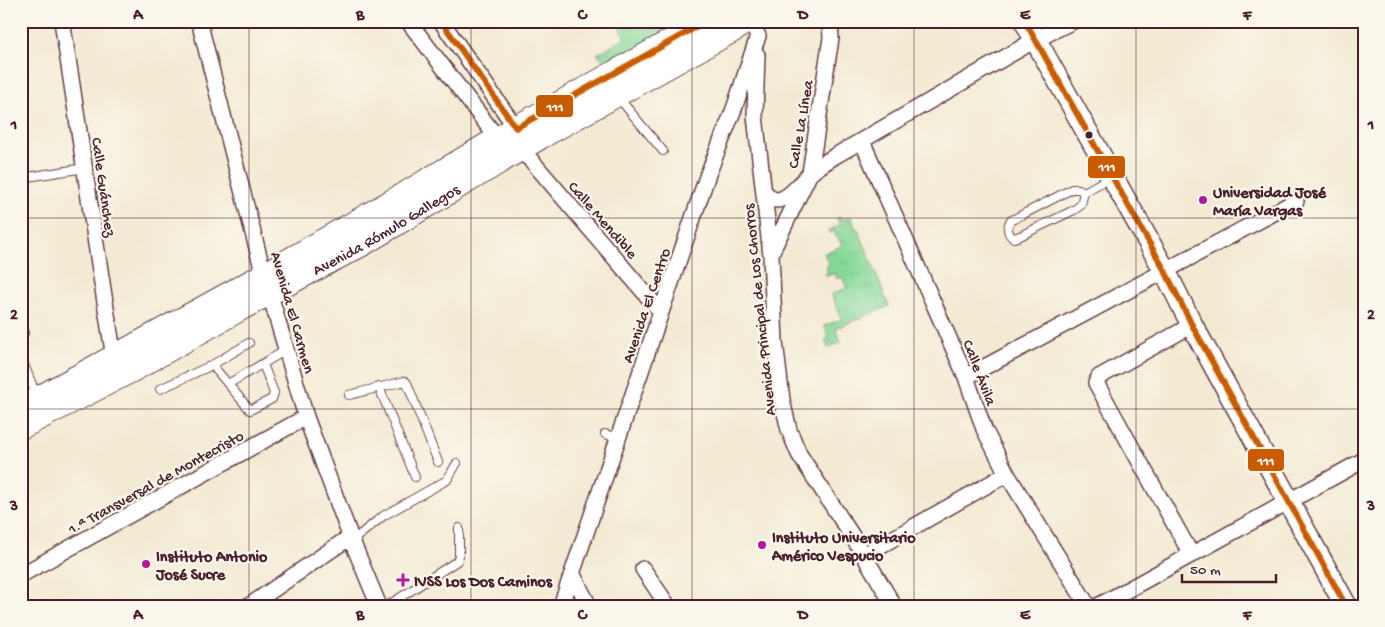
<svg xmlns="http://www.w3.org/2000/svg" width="1385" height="627" font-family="'Gochi Hand',sans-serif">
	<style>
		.park { fill: url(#park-crowns); stroke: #687c62 }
		.garden { fill: #86d898; stroke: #687c62 }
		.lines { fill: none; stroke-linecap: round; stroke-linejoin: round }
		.stream { stroke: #75abe3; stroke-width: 4 }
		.service-casing { stroke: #633d44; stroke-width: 10 }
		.minor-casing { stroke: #633d44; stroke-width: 18 }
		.secondary-casing { stroke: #633d44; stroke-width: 24 }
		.primary-casing { stroke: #633d44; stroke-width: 26 }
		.service { stroke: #fff; stroke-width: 8 }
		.minor { stroke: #fff; stroke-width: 15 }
		.secondary { stroke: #fff; stroke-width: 21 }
		.primary { stroke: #fff; stroke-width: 24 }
		.bus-1-casing { stroke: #fbf7ec; stroke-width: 10 }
		.bus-1 { stroke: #c95b00; stroke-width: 6 }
		.grid { fill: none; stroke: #4a1f2b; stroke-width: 1; stroke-opacity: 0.55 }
		.bus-dot { fill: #4a1f2b; stroke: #fbf7ec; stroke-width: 2 }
		.poi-dot { fill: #b5179e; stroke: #fbf7ec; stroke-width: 2 }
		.labels { text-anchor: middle; stroke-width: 4.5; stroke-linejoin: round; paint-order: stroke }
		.street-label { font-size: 16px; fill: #4a1f2b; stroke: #fbf7ec }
		.poi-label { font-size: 16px; font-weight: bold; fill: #4a1f2b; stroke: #fbf7ec; text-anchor: start }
		.line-badge { stroke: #fbf7ec; stroke-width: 2 }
		.badge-label { font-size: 14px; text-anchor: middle; font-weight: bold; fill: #fff }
		.neatline { fill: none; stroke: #4a1f2b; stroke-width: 2 }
		.grid-label { font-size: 16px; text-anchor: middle; font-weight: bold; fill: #4a1f2b }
	</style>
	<defs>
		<pattern id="park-crowns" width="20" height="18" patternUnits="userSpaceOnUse" patternTransform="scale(1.25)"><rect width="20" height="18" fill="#86d898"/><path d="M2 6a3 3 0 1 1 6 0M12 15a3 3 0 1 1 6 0" fill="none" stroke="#75b983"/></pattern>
	</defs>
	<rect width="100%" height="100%" fill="#fbf7ec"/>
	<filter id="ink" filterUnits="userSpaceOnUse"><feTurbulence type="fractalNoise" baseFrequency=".02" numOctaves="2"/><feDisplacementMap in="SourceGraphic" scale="10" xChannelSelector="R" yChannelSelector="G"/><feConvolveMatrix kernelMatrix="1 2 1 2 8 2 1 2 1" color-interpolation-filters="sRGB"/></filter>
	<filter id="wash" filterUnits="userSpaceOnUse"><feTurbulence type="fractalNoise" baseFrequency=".0096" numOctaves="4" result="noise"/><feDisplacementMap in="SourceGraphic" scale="20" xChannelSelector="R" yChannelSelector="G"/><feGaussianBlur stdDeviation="1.12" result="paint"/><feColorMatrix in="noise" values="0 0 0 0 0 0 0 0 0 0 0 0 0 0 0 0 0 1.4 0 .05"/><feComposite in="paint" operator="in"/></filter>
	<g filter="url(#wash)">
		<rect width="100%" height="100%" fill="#f3ead3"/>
		<path class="park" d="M 841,217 L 843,220 L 851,217 L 856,229 L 858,229 L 889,306 L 836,328 L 841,342 L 828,348 L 825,340 L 829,338 L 824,326 L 842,319 L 831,294 L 847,288 L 842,277 L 837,279 L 835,273 L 827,276 L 825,274 L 828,272 L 826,267 L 829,265 L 824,253 L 842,246 L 838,237 L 836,237 L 834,231 L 830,233 L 829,230 L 840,225 L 837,218 Z"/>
		<path class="garden" d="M 629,21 L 690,21 L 611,66 L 597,54 L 625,38 L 619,26 Z"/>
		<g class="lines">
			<path class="stream" d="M 1364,183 L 1358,191 L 1364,204"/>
		</g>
	</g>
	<g filter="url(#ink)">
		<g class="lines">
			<defs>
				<path id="service" d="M 618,97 L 663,151
					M 21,178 L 85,168
					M 1084,192 L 1081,205 L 1074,210 L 1020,236 L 1014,238 C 1007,235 1007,228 1010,221 L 1072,189 L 1079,189 L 1084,192 L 1111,177
					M 21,326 L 24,333 L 21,336
					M 249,343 L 212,365 L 228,384 L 286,350
					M 21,357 L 37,397
					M 228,384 L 250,410 L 272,399 L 274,393 L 263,364
					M 379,387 L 415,477
					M 160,389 L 212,365
					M 349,395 L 405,381 L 407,383 L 438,462
					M 605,434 L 618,438
					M 352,541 L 383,516 L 447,480 L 457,463
					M 387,606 L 457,561 L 459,556 L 459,528"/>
				<path id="minor" d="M 62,21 C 80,133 95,245 114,357
					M 199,21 L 261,264 L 306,417 L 352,541 L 379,606
					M 408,21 L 498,139 L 519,150 L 531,160 L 661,312
					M 441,21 L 516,128 L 517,136
					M 757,55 L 755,116 L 771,255 L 775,342 L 782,400 L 789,430 L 799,454 L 856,542 L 894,606
					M 862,141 L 966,377 L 984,429 L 1007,474 L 1088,606
					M 764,191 C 767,195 772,200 777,200 C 791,199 802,179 812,172 C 819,166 827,161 835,156 L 1035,40 L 1073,21
					M 771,253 L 810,173 L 831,38 L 830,21
					M 966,377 L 1296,201
					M 1191,554 L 1096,383 L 1099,377 L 1192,325
					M 864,555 L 1007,474
					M 643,569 L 668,606
					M 572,573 L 589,606
					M 21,575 L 306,417
					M 249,606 L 350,537
					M 561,606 L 708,174 L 734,109 L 758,36 L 753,27 L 745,21
					M 1098,606 L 1364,460"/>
				<path id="secondary" d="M 1025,21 L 1165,271 L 1192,325 L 1346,606"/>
				<g id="primary">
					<path d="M 21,408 L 264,275 L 407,193 L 516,128 L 707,21"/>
					<path id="s1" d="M 21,427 L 132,370 L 243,307 L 362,244 L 540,137 L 735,29 L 746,21"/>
				</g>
			</defs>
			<use href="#service" class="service-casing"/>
			<use href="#minor" class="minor-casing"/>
			<use href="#secondary" class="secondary-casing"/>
			<use href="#primary" class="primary-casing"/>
			<use href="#service" class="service"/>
			<use href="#minor" class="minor"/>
			<use href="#secondary" class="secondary"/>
			<use href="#primary" class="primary"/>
			<defs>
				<path id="bus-1" d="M 441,21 L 516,128 L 707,21
					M 1025,21 L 1165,271 L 1192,325 L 1346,606"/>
			</defs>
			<use href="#bus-1" class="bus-1-casing"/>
			<use href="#bus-1" class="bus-1"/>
		</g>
	</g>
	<path class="grid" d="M 249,21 L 249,606M 471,21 L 471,606M 692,21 L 692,606M 914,21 L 914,606M 1136,21 L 1136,606M 21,218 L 1364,218M 21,409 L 1364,409"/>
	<circle class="bus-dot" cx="1089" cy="135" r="4.5"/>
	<g class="poi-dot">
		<circle cx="1203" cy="200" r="5"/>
		<circle cx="762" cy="545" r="5"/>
		<circle cx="146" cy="564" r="5"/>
		<path d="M400.5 572.5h5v5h5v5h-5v5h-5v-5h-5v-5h5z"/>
	</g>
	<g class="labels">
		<g class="street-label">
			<text transform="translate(799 124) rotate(-80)" y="6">Calle La Línea</text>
			<text transform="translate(105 187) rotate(82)" y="6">Calle Guánchez</text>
			<text transform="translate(604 219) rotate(49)" y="6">Calle Mendible</text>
			<text dy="6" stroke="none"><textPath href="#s1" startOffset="415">Avenida Rómulo Gallegos</textPath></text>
			<text transform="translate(645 305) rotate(-71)" y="6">Avenida El Centro</text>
			<text transform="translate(758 310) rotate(-96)" y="6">Avenida Principal de Los Chorros</text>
			<text transform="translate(294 312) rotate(74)" y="6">Avenida El Carmen</text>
			<text transform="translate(981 372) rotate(69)" y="6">Calle Ávila</text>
			<text transform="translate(155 481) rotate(-29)" y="6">1.ª Transversal de Montecristo</text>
		</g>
		<g class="poi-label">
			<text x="1213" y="197">Universidad José<tspan x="1213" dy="18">María Vargas</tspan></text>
			<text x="772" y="542">Instituto Universitario<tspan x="772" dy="18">Américo Vespucio</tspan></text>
			<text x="156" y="561">Instituto Antonio<tspan x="156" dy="18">José Sucre</tspan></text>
			<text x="414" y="586">IVSS Los Dos Caminos</text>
		</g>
	</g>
	<g class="line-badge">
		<rect x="535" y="94" width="39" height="24" rx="5" fill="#c95b00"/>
		<rect x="1087" y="155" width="39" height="24" rx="5" fill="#c95b00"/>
		<rect x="1247" y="448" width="38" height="24" rx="5" fill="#c95b00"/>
	</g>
	<g class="badge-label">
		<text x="555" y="111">111</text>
		<text x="1107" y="171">111</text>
		<text x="1266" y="465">111</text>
	</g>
	<rect width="1385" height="627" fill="none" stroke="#fbf7ec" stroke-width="55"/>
	<path d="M1182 574v8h94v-8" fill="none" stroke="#4a1f2b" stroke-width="2.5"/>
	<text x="1190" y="574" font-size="15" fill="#4a1f2b" stroke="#fbf7ec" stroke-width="4" paint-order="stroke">50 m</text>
	<rect x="28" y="28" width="1330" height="572" class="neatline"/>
	<g class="grid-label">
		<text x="138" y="19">A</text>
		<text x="360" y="19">B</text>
		<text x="582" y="19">C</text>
		<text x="803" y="19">D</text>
		<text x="1025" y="19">E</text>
		<text x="1247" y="19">F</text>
		<text x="14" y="129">1</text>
		<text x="1371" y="129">1</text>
		<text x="14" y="319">2</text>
		<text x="1371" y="319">2</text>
		<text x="14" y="510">3</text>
		<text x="1371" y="510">3</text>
		<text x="138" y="619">A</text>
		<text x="360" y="619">B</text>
		<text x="582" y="619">C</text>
		<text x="803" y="619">D</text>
		<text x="1025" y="619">E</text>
		<text x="1247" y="619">F</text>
	</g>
</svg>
